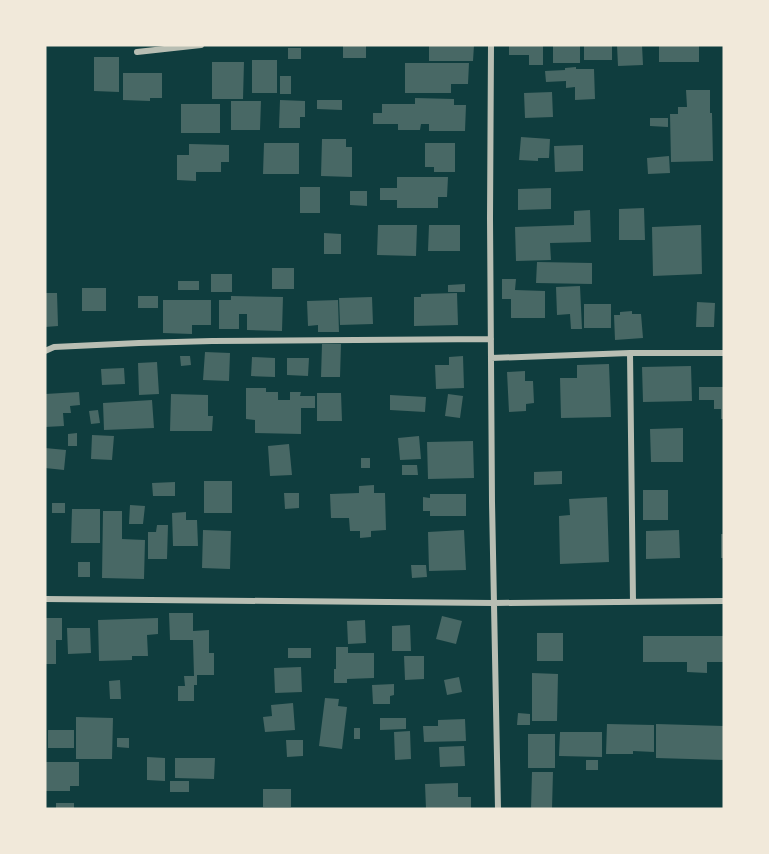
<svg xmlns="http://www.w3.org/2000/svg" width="769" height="854" font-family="'Noto Sans',sans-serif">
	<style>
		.building { fill: #486865 }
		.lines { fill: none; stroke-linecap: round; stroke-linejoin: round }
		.minor { stroke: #b8beb3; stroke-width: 6 }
	</style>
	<rect width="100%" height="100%" fill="#0f3d3e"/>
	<path class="building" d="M 343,45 L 366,45 L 366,58 L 343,58 Z
		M 429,45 L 474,45 L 473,61 L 429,61 Z
		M 509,45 L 543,45 L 543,65 L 529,65 L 529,55 L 509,55 Z
		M 553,45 L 580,45 L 580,63 L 553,63 Z
		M 584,45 L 612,45 L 612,60 L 584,60 Z
		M 617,45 L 642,45 L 643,65 L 618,66 Z
		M 659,45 L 699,45 L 699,62 L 659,62 Z
		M 288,48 L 301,48 L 301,59 L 288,59 Z
		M 94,57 L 119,57 L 119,92 L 94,91 Z
		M 252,60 L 277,60 L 277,93 L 252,93 Z
		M 212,62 L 244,62 L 243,99 L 212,99 Z
		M 405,63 L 469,63 L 468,84 L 451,84 L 451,93 L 405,93 Z
		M 576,67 L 576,69 L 594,69 L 595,99 L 575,100 L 575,87 L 566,88 L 566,81 L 546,82 L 545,71 L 565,70 L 565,68 Z
		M 123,73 L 162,73 L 162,98 L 150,98 L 150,101 L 123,100 Z
		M 280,76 L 291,76 L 291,94 L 280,94 Z
		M 686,90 L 710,90 L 710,113 L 712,113 L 713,161 L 671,162 L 670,114 L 678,114 L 678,107 L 687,107 Z
		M 552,92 L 553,117 L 525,118 L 524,93 Z
		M 415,98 L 454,99 L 454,105 L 466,105 L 465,131 L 429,131 L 429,124 L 421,124 L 420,130 L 398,130 L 398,124 L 373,124 L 373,113 L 382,113 L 382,104 L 415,104 Z
		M 280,100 L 305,101 L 305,117 L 300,117 L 300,128 L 279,128 Z
		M 317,100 L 342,100 L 342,110 L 317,109 Z
		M 231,101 L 261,101 L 260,130 L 231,130 Z
		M 181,104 L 220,104 L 220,133 L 181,133 Z
		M 650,118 L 668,118 L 668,127 L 650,126 Z
		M 521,137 L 550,139 L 549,158 L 538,158 L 538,161 L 519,160 Z
		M 322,139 L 346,139 L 346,147 L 352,147 L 352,177 L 321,176 Z
		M 264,143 L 299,143 L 299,174 L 263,174 Z
		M 425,143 L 455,143 L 455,172 L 434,172 L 434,167 L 425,167 Z
		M 189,144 L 229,145 L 229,162 L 221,162 L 221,172 L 196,172 L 196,181 L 177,180 L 177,155 L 189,155 Z
		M 583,145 L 583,171 L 555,172 L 554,146 Z
		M 669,156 L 670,173 L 648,174 L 647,158 Z
		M 397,177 L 448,177 L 447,197 L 438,197 L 438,208 L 397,208 L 397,200 L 380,200 L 380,188 L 397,188 Z
		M 300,187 L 320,187 L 320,213 L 300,213 Z
		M 551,188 L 551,209 L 518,210 L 518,189 Z
		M 350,191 L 367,191 L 367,206 L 350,205 Z
		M 644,208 L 645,240 L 619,240 L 619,209 Z
		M 590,210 L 591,242 L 550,243 L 551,260 L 516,261 L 515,227 L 574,225 L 574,211 Z
		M 378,225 L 417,225 L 416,256 L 377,255 Z
		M 429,225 L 460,225 L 460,251 L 428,251 Z
		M 701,225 L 702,274 L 653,276 L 652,227 Z
		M 324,233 L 341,234 L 341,254 L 324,254 Z
		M 537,262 L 592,263 L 592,284 L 536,283 Z
		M 272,268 L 294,268 L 294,289 L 272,289 Z
		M 211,274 L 232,274 L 232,292 L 211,292 Z
		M 502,279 L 516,279 L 515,290 L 545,291 L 545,318 L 511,318 L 511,299 L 502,299 Z
		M 178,281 L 199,281 L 199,290 L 178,290 Z
		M 465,284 L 465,292 L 448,292 L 448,285 Z
		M 580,286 L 582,329 L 571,329 L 570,314 L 557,315 L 556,287 Z
		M 82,288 L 106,288 L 106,311 L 82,311 Z
		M 45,293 L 57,293 L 58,326 L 45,327 Z
		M 457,293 L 458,325 L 414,326 L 414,297 L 421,297 L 421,294 Z
		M 138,296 L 158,296 L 158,308 L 138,308 Z
		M 231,296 L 283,297 L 282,331 L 247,330 L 247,314 L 239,314 L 239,329 L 219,329 L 219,300 L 231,300 Z
		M 372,297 L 373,324 L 340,325 L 339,298 Z
		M 163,300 L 211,300 L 211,325 L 192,325 L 192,334 L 163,333 Z
		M 338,300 L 339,332 L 318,332 L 318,325 L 308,326 L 307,301 Z
		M 697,302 L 715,303 L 714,327 L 696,327 Z
		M 584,304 L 611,304 L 611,328 L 584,328 Z
		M 632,311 L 632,314 L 641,314 L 643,338 L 615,340 L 614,315 L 620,315 L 620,312 Z
		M 322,344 L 341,344 L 340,377 L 321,377 Z
		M 205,352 L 230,353 L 229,381 L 203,380 Z
		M 180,356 L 190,356 L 191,365 L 181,366 Z
		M 463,356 L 464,388 L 436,389 L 435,365 L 449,365 L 449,357 Z
		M 252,357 L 275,358 L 275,377 L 251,376 Z
		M 287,358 L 309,358 L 308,376 L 287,375 Z
		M 157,362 L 159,394 L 139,395 L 138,363 Z
		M 609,364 L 611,417 L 561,418 L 560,378 L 577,378 L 577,365 Z
		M 691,366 L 692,401 L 643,402 L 642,367 Z
		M 124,368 L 125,384 L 102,385 L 101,369 Z
		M 525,371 L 525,381 L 533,381 L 534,403 L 526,404 L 526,411 L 509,412 L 507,372 Z
		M 699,387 L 724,387 L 724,419 L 721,419 L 721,409 L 714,409 L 714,400 L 699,400 Z
		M 246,388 L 266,388 L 266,392 L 278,392 L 278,400 L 290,400 L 290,392 L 301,392 L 300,396 L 315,396 L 315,408 L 301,408 L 301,434 L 255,433 L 255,420 L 246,419 Z
		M 79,392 L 80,405 L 70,406 L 71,413 L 63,413 L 64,426 L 45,427 L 45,394 Z
		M 317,393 L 341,393 L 342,421 L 317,421 Z
		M 171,394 L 208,395 L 208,416 L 213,416 L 212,431 L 170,431 Z
		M 448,394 L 463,396 L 460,418 L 445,416 Z
		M 390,395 L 426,397 L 425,412 L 390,410 Z
		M 152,400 L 154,428 L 104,430 L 103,403 Z
		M 98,410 L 100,423 L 91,424 L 89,411 Z
		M 683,428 L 683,462 L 651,462 L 650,429 Z
		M 77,433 L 77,446 L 68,446 L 68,434 Z
		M 92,435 L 114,436 L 112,460 L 91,459 Z
		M 419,436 L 421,459 L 400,460 L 398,438 Z
		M 473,441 L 474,478 L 428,479 L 427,442 Z
		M 289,444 L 292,475 L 270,476 L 268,446 Z
		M 45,448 L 66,450 L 64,470 L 45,468 Z
		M 361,458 L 370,458 L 370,468 L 361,468 Z
		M 402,465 L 417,465 L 418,475 L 402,475 Z
		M 562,471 L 562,484 L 534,485 L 534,472 Z
		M 204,481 L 232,481 L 232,513 L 204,513 Z
		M 175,482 L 175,496 L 153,496 L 152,483 Z
		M 374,485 L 374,493 L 385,493 L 386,530 L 371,531 L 371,537 L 360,538 L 360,531 L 350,531 L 349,518 L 331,518 L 330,494 L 359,493 L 359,486 Z
		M 643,490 L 668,490 L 668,520 L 643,520 Z
		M 284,493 L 299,493 L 299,508 L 285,509 Z
		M 430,494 L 466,494 L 466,516 L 430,516 L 430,511 L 423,511 L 423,497 L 430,498 Z
		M 607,497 L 609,562 L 560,564 L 559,516 L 570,515 L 569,499 Z
		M 52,503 L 65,503 L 65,513 L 52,513 Z
		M 130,505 L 145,506 L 143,524 L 129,524 Z
		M 72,509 L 100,509 L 100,543 L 71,543 Z
		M 103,511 L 122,511 L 122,539 L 145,540 L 144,579 L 102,578 Z
		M 186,512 L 186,520 L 197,520 L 198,546 L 173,546 L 172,513 Z
		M 157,525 L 168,525 L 167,559 L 148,559 L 148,532 L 156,532 Z
		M 203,530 L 231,531 L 230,569 L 202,568 Z
		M 464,530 L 466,570 L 429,571 L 428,532 Z
		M 679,530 L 680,558 L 646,559 L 646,531 Z
		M 721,534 L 724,534 L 724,558 L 721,558 Z
		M 78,562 L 90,562 L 90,577 L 78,577 Z
		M 411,565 L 426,565 L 427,577 L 412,578 Z
		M 169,613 L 193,613 L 193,631 L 209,630 L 209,653 L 214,653 L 214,675 L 197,675 L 197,685 L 194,685 L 194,701 L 178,701 L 178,686 L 185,686 L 184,676 L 194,676 L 193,640 L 170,640 Z
		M 442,616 L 462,621 L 456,644 L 436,639 Z
		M 45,618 L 62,618 L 62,640 L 56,640 L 56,664 L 45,664 Z
		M 158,618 L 158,634 L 147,635 L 148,656 L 132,656 L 132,660 L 99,661 L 98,620 Z
		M 365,620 L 366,643 L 348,644 L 347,621 Z
		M 410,625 L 411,651 L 392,651 L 392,626 Z
		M 67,628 L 90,628 L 91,653 L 68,654 Z
		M 537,633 L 563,633 L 563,661 L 537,661 Z
		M 643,636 L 724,636 L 724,662 L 707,662 L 707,673 L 687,672 L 687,662 L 643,662 Z
		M 336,647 L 348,647 L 348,653 L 374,653 L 374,678 L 347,679 L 347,683 L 334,683 L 334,669 L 336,669 Z
		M 288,648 L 311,648 L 311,658 L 288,658 Z
		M 404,656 L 424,656 L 424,679 L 405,680 Z
		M 301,667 L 302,692 L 275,693 L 274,668 Z
		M 532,673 L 558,674 L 557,721 L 532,721 Z
		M 459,677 L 462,692 L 447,695 L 444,680 Z
		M 120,680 L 121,699 L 110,699 L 109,681 Z
		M 394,684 L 394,695 L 390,696 L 390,704 L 373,704 L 372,685 Z
		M 325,698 L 339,699 L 338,706 L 347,707 L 342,749 L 319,746 Z
		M 293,703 L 295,730 L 265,732 L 263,717 L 272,716 L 271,705 Z
		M 518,713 L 530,714 L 530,725 L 517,725 Z
		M 76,717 L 113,718 L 112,759 L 76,759 Z
		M 380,718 L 406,718 L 406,729 L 380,730 Z
		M 465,719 L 466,741 L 424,742 L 423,726 L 438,726 L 438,720 Z
		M 607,724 L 654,725 L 654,752 L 633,751 L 633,754 L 606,754 Z
		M 656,724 L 724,726 L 724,760 L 656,758 Z
		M 354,728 L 360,728 L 360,739 L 354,739 Z
		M 48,730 L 74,730 L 74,748 L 48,748 Z
		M 410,731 L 411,759 L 395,760 L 394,732 Z
		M 560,732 L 602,732 L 602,757 L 559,756 Z
		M 528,734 L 555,734 L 555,768 L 528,768 Z
		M 117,738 L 129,738 L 129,748 L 117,747 Z
		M 286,740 L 303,740 L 303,756 L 287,757 Z
		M 464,746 L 465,766 L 440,767 L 439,747 Z
		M 147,757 L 165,758 L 165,781 L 147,780 Z
		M 175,758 L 215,758 L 214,779 L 175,778 Z
		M 586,760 L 598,760 L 598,770 L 586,770 Z
		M 45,762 L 79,762 L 79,786 L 70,786 L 70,791 L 45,791 Z
		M 532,772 L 553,772 L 552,809 L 531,809 Z
		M 170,781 L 189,781 L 189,792 L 170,792 Z
		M 458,783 L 458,797 L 471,797 L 471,809 L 426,809 L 425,784 Z
		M 263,789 L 291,789 L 291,807 L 263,807 Z
		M 56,803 L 74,803 L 74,809 L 56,809 Z"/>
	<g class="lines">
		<path class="minor" d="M 491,45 L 490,218 L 492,502 L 498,809
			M 137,52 L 201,45
			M 45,351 L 54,347 L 139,343 L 212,341 L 491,339
			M 630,353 L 633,602
			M 491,358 L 630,353 L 724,353
			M 45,599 L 494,603 L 724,601"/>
	</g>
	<rect width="769" height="854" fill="none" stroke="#f1e9da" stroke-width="93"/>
</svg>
